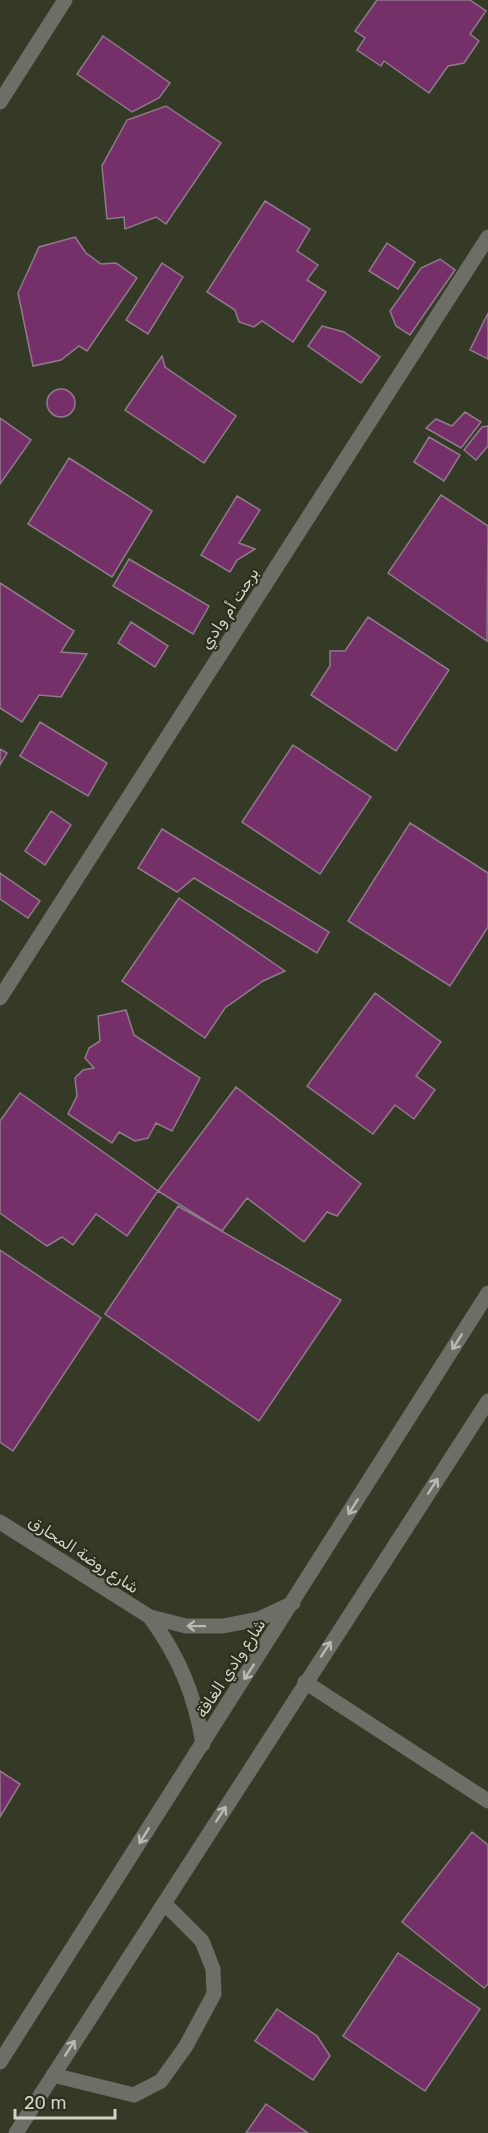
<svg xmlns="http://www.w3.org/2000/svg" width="488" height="2133" font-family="Rubik,'Noto Sans Arabic',sans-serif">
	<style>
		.building { fill: #763069; stroke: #8f7a8a; stroke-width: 1.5 }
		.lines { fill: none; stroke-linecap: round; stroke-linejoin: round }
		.minor { stroke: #6c6f66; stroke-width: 15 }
		.oneway { stroke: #b7bbb0 }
		.labels { text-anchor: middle; stroke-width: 4.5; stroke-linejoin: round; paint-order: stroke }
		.street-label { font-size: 16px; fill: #d0d4c8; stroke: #2a301d }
	</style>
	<rect width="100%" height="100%" fill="#343a26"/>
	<path class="building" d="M 377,0 L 470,0 L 486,11 L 470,34 L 479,41 L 464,63 L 448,66 L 429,93 L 384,61 L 381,66 L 357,50 L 365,38 L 355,31 Z
		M 103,36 L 170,83 L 159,98 L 132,112 L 77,74 Z
		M 166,106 L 221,143 L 166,224 L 156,217 L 125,229 L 124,217 L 107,219 L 102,166 L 127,120 Z
		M 265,201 L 310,229 L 297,251 L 318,265 L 307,280 L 326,292 L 293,342 L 262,321 L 254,327 L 239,322 L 235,310 L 207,292 Z
		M 75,237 L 86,253 L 101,264 L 116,263 L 137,278 L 87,351 L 79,346 L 61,360 L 33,366 L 18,293 L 39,247 Z
		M 387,243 L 415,262 L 398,289 L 369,271 Z
		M 440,259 L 455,270 L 410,335 L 396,326 L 390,311 L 421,268 Z
		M 162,263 L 183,277 L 148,334 L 126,320 Z
		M 488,313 L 488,359 L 470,350 Z
		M 322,326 L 344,332 L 380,357 L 361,383 L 308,346 Z
		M 162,356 L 165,367 L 236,416 L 204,463 L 125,410 Z
		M47 403a14 14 0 1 1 28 0a14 14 0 1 1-28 0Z
		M 465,412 L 481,422 L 461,448 L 426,428 L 436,419 L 452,426 Z
		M 0,418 L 31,440 L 0,484 Z
		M 488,426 L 488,446 L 476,460 L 464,450 L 482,427 Z
		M 429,437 L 460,455 L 444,481 L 414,462 Z
		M 69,458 L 152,511 L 112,577 L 28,524 Z
		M 441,495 L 488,526 L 487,641 L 388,573 Z
		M 237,496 L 260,510 L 239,543 L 255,549 L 237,560 L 230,572 L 201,555 Z
		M 129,559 L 209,606 L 193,634 L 113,586 Z
		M 0,583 L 74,631 L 61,652 L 87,654 L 61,697 L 39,695 L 22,722 L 0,708 Z
		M 368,617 L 449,670 L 396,751 L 311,695 L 330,666 L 330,651 L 345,651 Z
		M 131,622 L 168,646 L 155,667 L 118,643 Z
		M 40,722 L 107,763 L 88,796 L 20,756 Z
		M 293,745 L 371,797 L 320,874 L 242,822 Z
		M 0,749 L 7,753 L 0,765 Z
		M 51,811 L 71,825 L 45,865 L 25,851 Z
		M 410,823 L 488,873 L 488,927 L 450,986 L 348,921 Z
		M 162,829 L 329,932 L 317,953 L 194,878 L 177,892 L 138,868 Z
		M 0,873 L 40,901 L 28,918 L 0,899 Z
		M 179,898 L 285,971 L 263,981 L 225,1008 L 205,1038 L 122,981 Z
		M 375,993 L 441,1042 L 416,1076 L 435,1090 L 414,1119 L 395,1105 L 373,1134 L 307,1086 Z
		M 126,1010 L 134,1035 L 200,1078 L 172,1131 L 156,1123 L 148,1138 L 135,1141 L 119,1132 L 112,1143 L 68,1114 L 77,1096 L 75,1078 L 83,1070 L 94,1068 L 85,1058 L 89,1048 L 100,1041 L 98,1016 Z
		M 236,1087 L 361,1184 L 337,1216 L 327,1212 L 304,1242 L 247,1198 L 222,1231 L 158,1191 Z
		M 20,1093 L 158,1191 L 127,1236 L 96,1214 L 73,1245 L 62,1237 L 47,1246 L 0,1213 L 0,1121 Z
		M 178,1206 L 341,1300 L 259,1421 L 105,1314 Z
		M 0,1250 L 101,1318 L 13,1451 L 0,1442 Z
		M 0,1771 L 20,1784 L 0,1817 Z
		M 472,1832 L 488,1845 L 488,1984 L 484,1988 L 402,1922 Z
		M 398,1953 L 480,2009 L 425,2091 L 343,2036 Z
		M 277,2009 L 317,2036 L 330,2056 L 313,2080 L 255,2041 Z
		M 266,2104 L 308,2133 L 246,2133 Z"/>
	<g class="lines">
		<path class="minor" d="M 0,102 L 65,0
			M 0,998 L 488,237
			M 0,1522 L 150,1617 L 186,1626 L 223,1626 L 259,1619 L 293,1603
			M 150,1617 C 179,1657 195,1695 203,1744
			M 305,1682 L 488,1801
			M 0,2062 L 488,1293
			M 53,2075 L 134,2095 L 161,2081 L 186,2046 L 214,1994 L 213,1969 L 202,1941 L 164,1903
			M 16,2133 L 488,1401"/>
	</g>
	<defs><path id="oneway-shaft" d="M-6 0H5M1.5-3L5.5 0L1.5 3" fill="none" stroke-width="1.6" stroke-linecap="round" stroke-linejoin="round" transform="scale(1.5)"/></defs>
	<g class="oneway">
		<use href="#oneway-shaft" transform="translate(457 1342) rotate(122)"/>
		<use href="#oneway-shaft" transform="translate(433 1486) rotate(-57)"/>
		<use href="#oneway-shaft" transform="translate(353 1507) rotate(122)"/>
		<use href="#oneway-shaft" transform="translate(196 1626) rotate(-179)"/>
		<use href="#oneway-shaft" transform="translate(326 1649) rotate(-57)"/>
		<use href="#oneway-shaft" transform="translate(249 1672) rotate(123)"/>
		<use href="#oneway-shaft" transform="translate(221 1814) rotate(-57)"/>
		<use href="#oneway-shaft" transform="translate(144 1836) rotate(122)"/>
		<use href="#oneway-shaft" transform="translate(70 2048) rotate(-57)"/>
	</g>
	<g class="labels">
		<g class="street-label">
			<text transform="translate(229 608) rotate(-57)" y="6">برجت أم وادي</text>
			<text transform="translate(84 1554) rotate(33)" y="6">شارع روضة المحارق</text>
			<text transform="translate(230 1668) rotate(-57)" y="6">شارع وادي الغافة</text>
		</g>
	</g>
	<path d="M15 2109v9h100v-9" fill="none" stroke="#d0d4c8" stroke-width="3"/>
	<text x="24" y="2109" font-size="18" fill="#d0d4c8" stroke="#2a301d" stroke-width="4.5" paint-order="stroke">20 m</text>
</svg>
